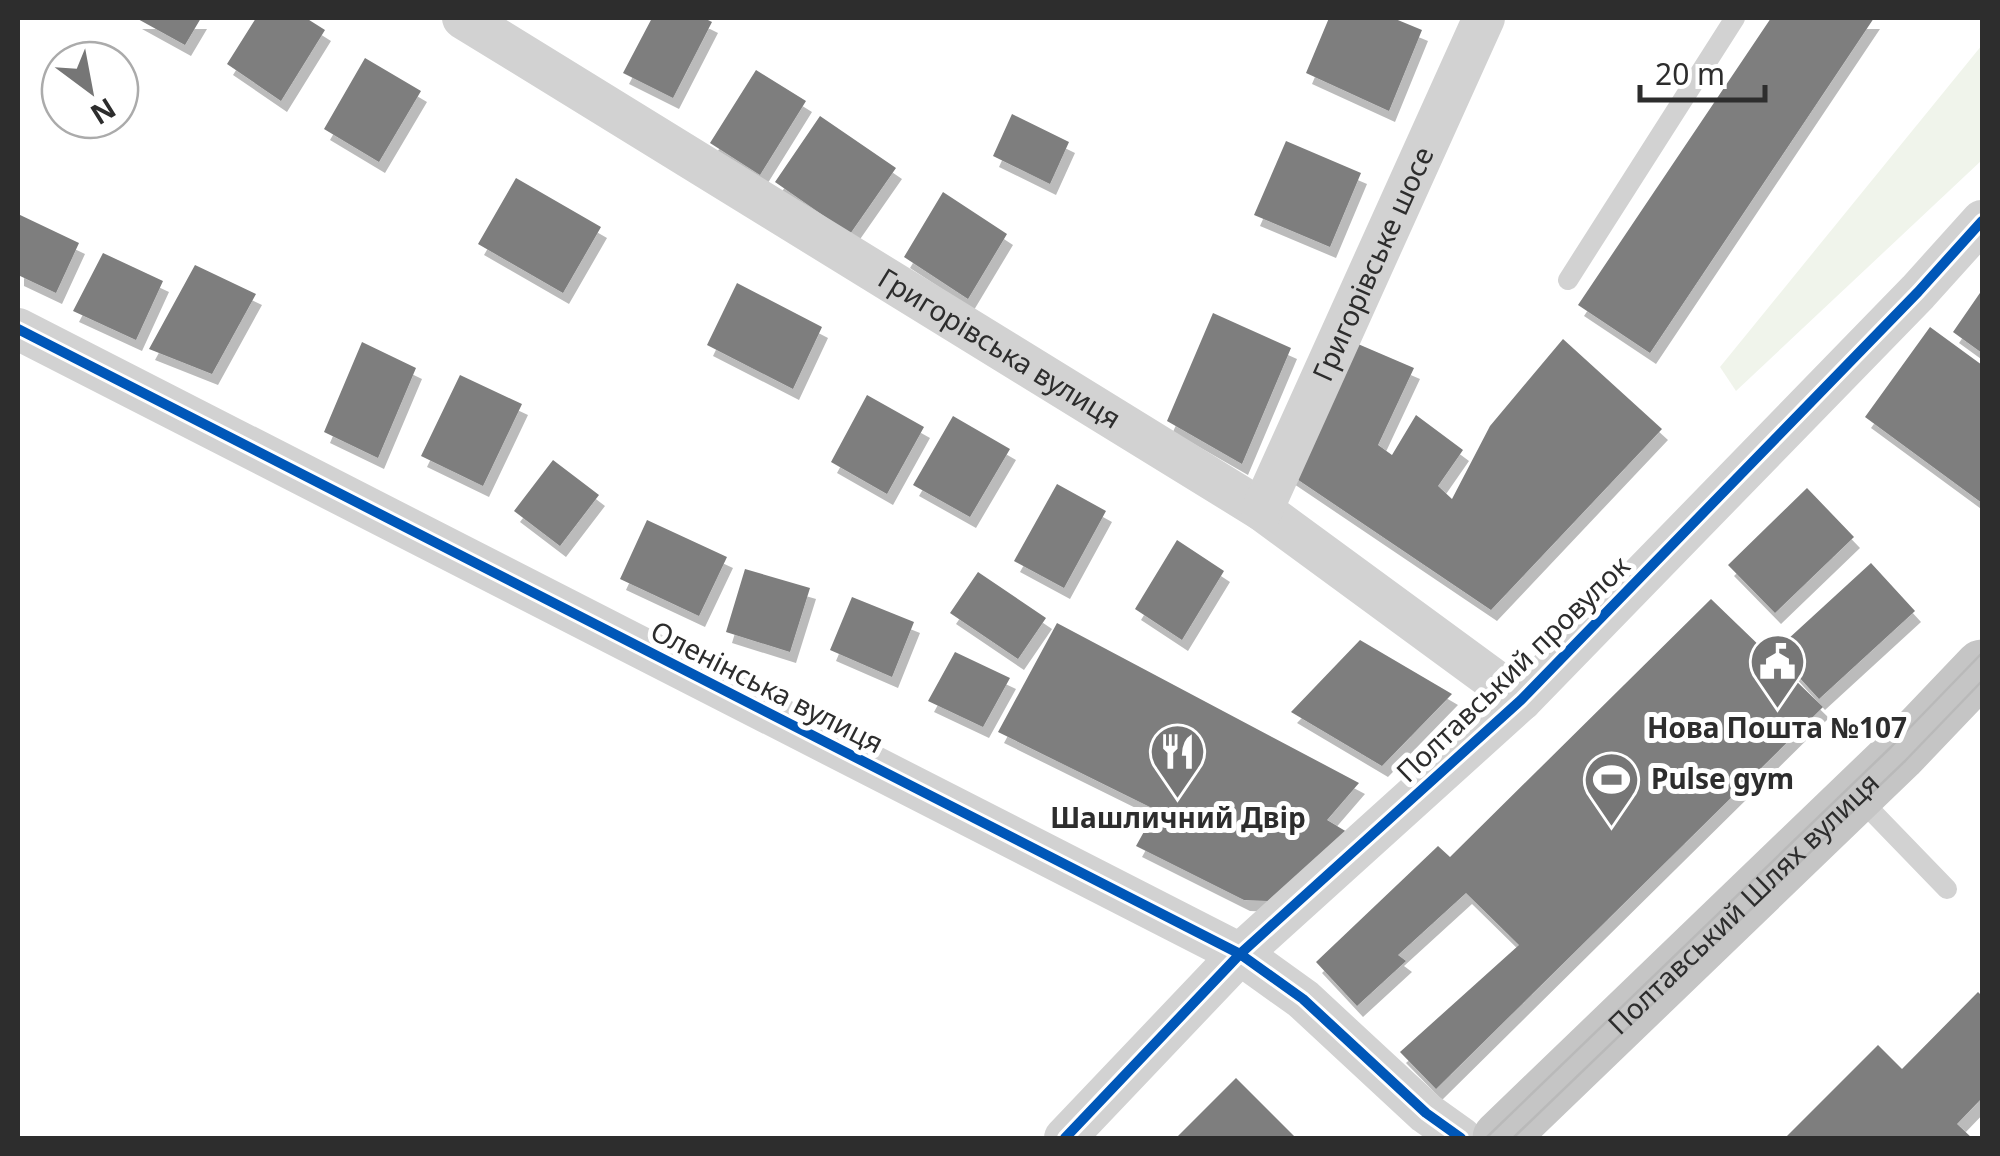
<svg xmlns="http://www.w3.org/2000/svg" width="2000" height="1156" font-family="'Noto Sans',sans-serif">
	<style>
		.green { fill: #f0f4eb }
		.building { fill: #7e7e7e; filter: url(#shadow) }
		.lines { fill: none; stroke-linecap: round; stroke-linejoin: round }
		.lane { stroke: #d2d2d2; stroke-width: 20 }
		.street { stroke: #d2d2d2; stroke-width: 42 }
		.primary { stroke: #c5c5c5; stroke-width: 55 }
		.tram { stroke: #b9b9b9; stroke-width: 2.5 }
		.cycleway-casing { stroke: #fff; stroke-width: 16 }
		.cycleway { stroke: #0057b8; stroke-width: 10 }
		.labels { text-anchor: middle; stroke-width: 10; stroke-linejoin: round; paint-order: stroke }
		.street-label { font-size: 28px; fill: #2d2d2d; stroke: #fff }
		.poi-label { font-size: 28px; font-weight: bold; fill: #2d2d2d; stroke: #fff }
	</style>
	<defs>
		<filter id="shadow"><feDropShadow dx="6" dy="11" stdDeviation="0" flood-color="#0004"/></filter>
	</defs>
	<rect width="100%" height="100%" fill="#fff"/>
	<path class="green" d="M 1982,45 L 1982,160 L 1736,391 L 1720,367 Z"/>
	<path class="building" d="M 136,18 L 201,18 L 185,45 Z
		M 256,18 L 306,18 L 325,30 L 281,101 L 227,64 Z
		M 652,18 L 704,18 L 712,22 L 673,98 L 623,73 Z
		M 1329,18 L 1393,18 L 1422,30 L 1389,111 L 1306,73 Z
		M 1771,18 L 1874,18 L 1650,353 L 1578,305 Z
		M 365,58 L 421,91 L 379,162 L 324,129 Z
		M 756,70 L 806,101 L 760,175 L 710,143 Z
		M 1012,114 L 1069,142 L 1050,184 L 993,156 Z
		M 820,116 L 896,168 L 850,234 L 775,182 Z
		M 1286,141 L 1361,173 L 1330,247 L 1254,215 Z
		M 516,178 L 601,227 L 563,293 L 478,244 Z
		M 943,192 L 1007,234 L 968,299 L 904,257 Z
		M 18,214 L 79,243 L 56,293 L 18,275 Z
		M 103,253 L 163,281 L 136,340 L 73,311 Z
		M 195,265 L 256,294 L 212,374 L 149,349 Z
		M 737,283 L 822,327 L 793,389 L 707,345 Z
		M 1982,290 L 1982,353 L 1953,332 Z
		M 1213,313 L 1291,348 L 1242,464 L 1167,421 Z
		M 1930,327 L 1982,365 L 1982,503 L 1865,417 Z
		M 1344,338 L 1414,368 L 1378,445 L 1392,455 L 1416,415 L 1463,450 L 1438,486 L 1452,499 L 1490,426 L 1563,339 L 1662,429 L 1491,610 L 1288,473 Z
		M 362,342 L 416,368 L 378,458 L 324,432 Z
		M 460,375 L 522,404 L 483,486 L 421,456 Z
		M 867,395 L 924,427 L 887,494 L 831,462 Z
		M 953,416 L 1010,449 L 970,517 L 913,485 Z
		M 553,460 L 599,495 L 560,546 L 514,511 Z
		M 1057,484 L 1106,511 L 1064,588 L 1014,561 Z
		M 1807,488 L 1854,537 L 1775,613 L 1728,565 Z
		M 647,520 L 727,557 L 699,616 L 620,579 Z
		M 1177,540 L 1224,571 L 1182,640 L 1135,609 Z
		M 1871,563 L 1915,611 L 1819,699 L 1775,651 Z
		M 745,569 L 810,588 L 790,652 L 726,632 Z
		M 978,572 L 1046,618 L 1018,659 L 950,613 Z
		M 852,597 L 914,622 L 892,677 L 830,650 Z
		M 1711,599 L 1823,707 L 1436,1089 L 1400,1052 L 1519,945 L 1466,893 L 1398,955 L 1406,961 L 1357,1006 L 1316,962 L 1438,846 L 1450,857 Z
		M 1057,623 L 1359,783 L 1327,820 L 1347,832 L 1268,901 L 1244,900 L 1136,846 L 1156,810 L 998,732 Z
		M 1360,640 L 1452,694 L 1382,766 L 1291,712 Z
		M 955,652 L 1010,678 L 983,727 L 928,701 Z
		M 1978,992 L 1982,996 L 1982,1098 L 1957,1124 L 1972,1138 L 1785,1138 L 1878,1045 L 1902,1069 Z
		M 1236,1078 L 1296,1138 L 1176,1138 Z"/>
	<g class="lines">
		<path class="lane" d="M 1568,280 L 1735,18
			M 1857,796 L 1947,889"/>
		<g class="street">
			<path id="s1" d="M 463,18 L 1262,510 L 1521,700"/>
			<path d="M 18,329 L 1240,954 L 1303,999 L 1426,1113 L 1461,1138"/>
			<path id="s2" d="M 1262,510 L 1484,18"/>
			<path d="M 1065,1138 L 1240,954 L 1521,700 L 1918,292 L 1982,221"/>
		</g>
		<path class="primary" id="s3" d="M 1500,1138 L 1899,754 L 1982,667"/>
		<path class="tram" d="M 1486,1138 L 1891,747 L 1982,653
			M 1513,1138 L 1905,761 L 1982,681"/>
		<defs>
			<path id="cycleway" d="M 18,329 L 1240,954 L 1303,999 L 1426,1113 L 1461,1138
				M 1065,1138 L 1240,954 L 1521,700 L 1918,292 L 1982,221"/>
		</defs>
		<use href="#cycleway" class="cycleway-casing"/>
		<use href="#cycleway" class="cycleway"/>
	</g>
	<defs>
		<symbol id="civic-pin" viewBox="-11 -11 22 30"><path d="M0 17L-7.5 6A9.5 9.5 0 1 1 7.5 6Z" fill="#767676" stroke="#fff"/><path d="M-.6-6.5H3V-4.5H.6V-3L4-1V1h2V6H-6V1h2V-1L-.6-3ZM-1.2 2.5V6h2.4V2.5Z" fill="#fff"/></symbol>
		<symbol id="restaurant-pin" viewBox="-11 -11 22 30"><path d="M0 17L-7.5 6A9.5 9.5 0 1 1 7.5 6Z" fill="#767676" stroke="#fff"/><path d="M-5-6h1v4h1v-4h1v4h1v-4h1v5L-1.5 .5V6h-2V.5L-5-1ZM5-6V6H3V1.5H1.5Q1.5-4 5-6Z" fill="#fff"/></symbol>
		<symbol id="stadium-pin" viewBox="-11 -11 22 30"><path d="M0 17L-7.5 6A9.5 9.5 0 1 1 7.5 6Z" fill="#767676" stroke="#fff"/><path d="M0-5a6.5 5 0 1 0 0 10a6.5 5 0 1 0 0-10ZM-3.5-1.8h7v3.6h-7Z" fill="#fff"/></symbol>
	</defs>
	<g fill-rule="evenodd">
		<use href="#civic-pin" x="1746" y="630" width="63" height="86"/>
		<use href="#restaurant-pin" x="1146" y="720" width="63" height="86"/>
		<use href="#stadium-pin" x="1580" y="748" width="63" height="86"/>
	</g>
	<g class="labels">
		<g class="street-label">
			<text dy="10" stroke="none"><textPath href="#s2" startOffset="270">Григорівське шосе</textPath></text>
			<text dy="10" stroke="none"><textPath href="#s1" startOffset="630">Григорівська вулиця</textPath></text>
			<text transform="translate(1513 669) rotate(-44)" y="10">Полтавський провулок</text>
			<text transform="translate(767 687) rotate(27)" y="10">Оленінська вулиця</text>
			<text dy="10" stroke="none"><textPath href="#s3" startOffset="338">Полтавський Шлях вулиця</textPath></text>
		</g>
		<g class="poi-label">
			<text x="1777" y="738">Нова Пошта №107</text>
			<text x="1651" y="789" text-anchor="start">Pulse gym</text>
			<text x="1178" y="828">Шашличний Двір</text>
		</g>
	</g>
	<rect width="2000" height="1156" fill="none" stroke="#2d2d2d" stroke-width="40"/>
	<g transform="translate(90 90) rotate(148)"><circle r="48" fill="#ffffff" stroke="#ababab" stroke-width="2.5"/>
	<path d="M0-8L18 38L0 25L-18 38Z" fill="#767676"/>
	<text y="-15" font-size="28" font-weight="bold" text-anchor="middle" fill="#2d2d2d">N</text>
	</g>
	<path d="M1640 85v15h125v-15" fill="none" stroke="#2d2d2d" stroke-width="5"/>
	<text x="1655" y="85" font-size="30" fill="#2d2d2d" stroke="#ffffff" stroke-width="8" paint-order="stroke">20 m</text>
</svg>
